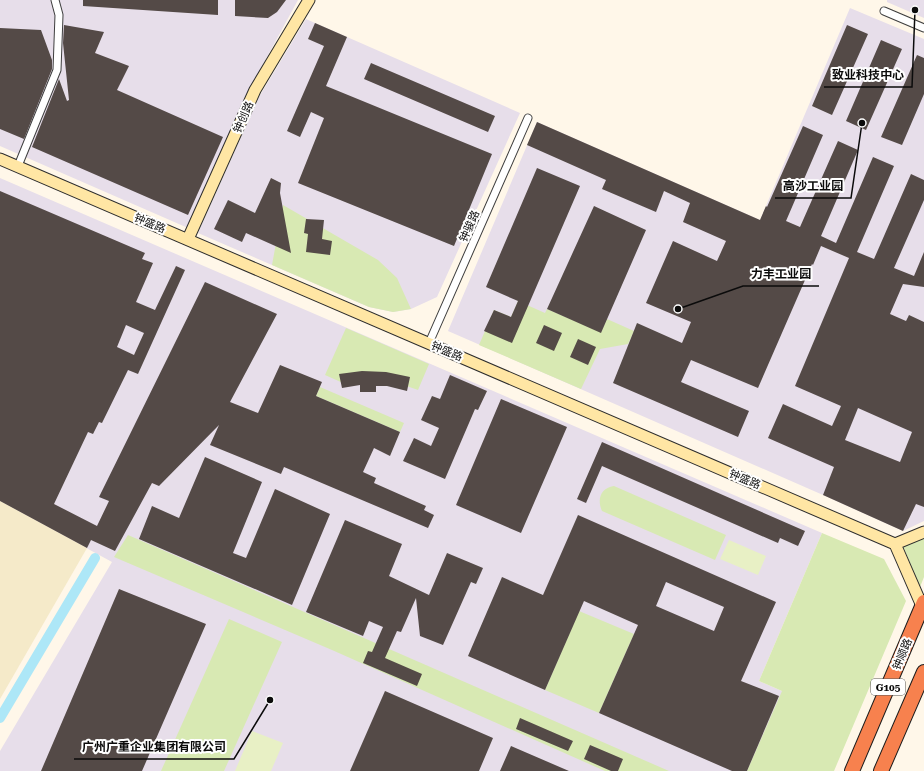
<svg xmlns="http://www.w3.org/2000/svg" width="924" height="771" font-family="'Roboto Serif','Noto Sans SC',serif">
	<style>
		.industrial { fill: #e7deea }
		.farmland { fill: #f5eac9 }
		.green { fill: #d8e9b3 }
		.pitch { fill: #e8f0c5 }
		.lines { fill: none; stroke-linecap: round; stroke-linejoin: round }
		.canal { stroke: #ade7f7; stroke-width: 10 }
		.building { fill: #544a47; fill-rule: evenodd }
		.street-casing { stroke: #3e3e3e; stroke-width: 9 }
		.secondary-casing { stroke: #2d2d2d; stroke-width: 13 }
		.highway-casing { stroke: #1c1c1c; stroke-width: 16 }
		.street { stroke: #fff; stroke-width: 7 }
		.secondary { stroke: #ffe6a4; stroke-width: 11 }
		.highway { stroke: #f7814e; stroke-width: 14 }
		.labels { text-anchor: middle; stroke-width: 4; stroke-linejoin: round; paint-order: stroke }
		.shield { fill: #fff; stroke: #545454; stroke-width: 1 }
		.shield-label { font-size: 10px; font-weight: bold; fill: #0b0b0b }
		.street-label { font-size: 11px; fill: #0b0b0b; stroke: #fff }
		.leader { fill: none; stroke: #0b0b0b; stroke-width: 1.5 }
		.callout-dot { fill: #0b0b0b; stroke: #fff; stroke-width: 1.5 }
		.callout-label { font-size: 12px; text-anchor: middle; font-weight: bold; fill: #0b0b0b; stroke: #fff; stroke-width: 4; stroke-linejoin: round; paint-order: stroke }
	</style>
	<rect width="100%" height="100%" fill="#fff7e9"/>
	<path class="industrial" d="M 0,0 L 298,0 L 250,88 L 188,228 L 0,146 Z
		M 887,0 L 924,0 L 924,18 L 887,2 Z
		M 850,8 L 924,39 L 924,521 L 903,531 L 823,495 L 448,331 L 537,122 L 760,220 Z
		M 306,19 L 520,113 L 437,297 L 411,309 L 393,312 L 369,307 L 198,233 L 259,97 Z
		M 0,178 L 822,533 L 759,681 L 782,691 L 834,771 L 0,771 L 0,751 L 112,562 L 0,501 Z"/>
	<path class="farmland" d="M 0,501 L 87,548 L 0,699 Z"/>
	<path class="green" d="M 283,205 L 378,260 L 397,278 L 411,309 L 393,312 L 369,307 L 272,265 Z
		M 518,301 L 545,313 L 547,309 L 601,332 L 607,319 L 634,331 L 628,344 L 600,349 L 581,389 L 479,345 L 494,310 L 511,317 Z
		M 346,328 L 429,364 L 418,390 L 398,383 L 343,383 L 325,375 Z
		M 320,387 L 404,423 L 400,432 L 316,396 Z
		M 614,486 L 726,535 L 715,560 L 602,511 C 597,500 600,488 614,486 Z
		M 822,533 L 884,559 L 906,601 L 834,771 L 747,771 L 782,691 L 759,681 Z
		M 128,535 L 669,771 L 605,771 L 332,650 L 114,557 Z
		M 924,538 L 924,577 L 920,587 L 903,546 Z
		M 579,611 L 634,634 L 599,713 L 545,690 Z
		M 229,619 L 282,642 L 224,771 L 161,771 Z"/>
	<path class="pitch" d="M 729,540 L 766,556 L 758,575 L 720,559 Z
		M 252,731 L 283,743 L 271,771 L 235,771 Z"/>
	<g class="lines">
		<path class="canal" d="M 0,718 L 95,558"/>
	</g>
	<path class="building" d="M 83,0 L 218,0 L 218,15 L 83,6 Z
		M 235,0 L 286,0 L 277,12 L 268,18 L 235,16 Z
		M 315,23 L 347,37 L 326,86 L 492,154 L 454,246 L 298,183 L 324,118 L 311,112 L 300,137 L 287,131 L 324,46 L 308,39 Z
		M 64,25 L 104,32 L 95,53 L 129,66 L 117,90 L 223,137 L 188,215 L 32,147 L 59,79 L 67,101 L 69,100 L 63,43 Z
		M 847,25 L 868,34 L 832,115 L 812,106 Z
		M 0,28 L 41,30 L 52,60 L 52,69 L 24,139 L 0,129 Z
		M 881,40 L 902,49 L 866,130 L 846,121 Z
		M 917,55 L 924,58 L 924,94 L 902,145 L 881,137 Z
		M 371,63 L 495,116 L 488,132 L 364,79 Z
		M 537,122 L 760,220 L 766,206 L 767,207 L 803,126 L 823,135 L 786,221 L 800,227 L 838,141 L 858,150 L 821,236 L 836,243 L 873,157 L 894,166 L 857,252 L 874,259 L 911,174 L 924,180 L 924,200 L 894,268 L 914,276 L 924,252 L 924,287 L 903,284 L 890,314 L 906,321 L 909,315 L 924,322 L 924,507 L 916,504 L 903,531 L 823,495 L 834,467 L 768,438 L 783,404 L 832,426 L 841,406 L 795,386 L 849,258 L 821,246 L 813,265 L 812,264 L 758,388 L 691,360 L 681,382 L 749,411 L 738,437 L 613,383 L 637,323 L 682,343 L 691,322 L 646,303 L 673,241 L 717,261 L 726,241 L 683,222 L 690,203 L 664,191 L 656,212 L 602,189 L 606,180 L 527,145 ZM 858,408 L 912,432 L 900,462 L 845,440 Z
		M 537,168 L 580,186 L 512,343 L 484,331 L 494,310 L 511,317 L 518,301 L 486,287 Z
		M 271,178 L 281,183 L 280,193 L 291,253 L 246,233 L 242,242 L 214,229 L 228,200 L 255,213 Z
		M 0,191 L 145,253 L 142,259 L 153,263 L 136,302 L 155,310 L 176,266 L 185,270 L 138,374 L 128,370 L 102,423 L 99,422 L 93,434 L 88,432 L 54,504 L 97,526 L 109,501 L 99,497 L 205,282 L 277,314 L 230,402 L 258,413 L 280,365 L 322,382 L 316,396 L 400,432 L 390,456 L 374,448 L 363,472 L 376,478 L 374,483 L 426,506 L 424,510 L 434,515 L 428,528 L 284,467 L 281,474 L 210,445 L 219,425 L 159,486 L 152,483 L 115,551 L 91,540 L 87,548 L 0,501 ZM 126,325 L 144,333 L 134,355 L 117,347 Z
		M 594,206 L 646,230 L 601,333 L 547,309 Z
		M 306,219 L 324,220 L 322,239 L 332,241 L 330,255 L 306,252 L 308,234 L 304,233 Z
		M 544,325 L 562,333 L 554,351 L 536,343 Z
		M 578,339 L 596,347 L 588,365 L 570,357 Z
		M 362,371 L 386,372 L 410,377 L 407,391 L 387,386 L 376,386 L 376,392 L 360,392 L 360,385 L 342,388 L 339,374 Z
		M 450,375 L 487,391 L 478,410 L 475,409 L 445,479 L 403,461 L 414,438 L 431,446 L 439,428 L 421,420 L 432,396 L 440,399 Z
		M 501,399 L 567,427 L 521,533 L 456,505 Z
		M 602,442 L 805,531 L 798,546 L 780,538 L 778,543 L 602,466 L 586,503 L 577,499 Z
		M 205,457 L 262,482 L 233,553 L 246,558 L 275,489 L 330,514 L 292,605 L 139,539 L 152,506 L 179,518 Z
		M 578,515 L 776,602 L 741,681 L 779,696 L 747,771 L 732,771 L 599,713 L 638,625 L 584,601 L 545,690 L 468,656 L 502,577 L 543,595 ZM 666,582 L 724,607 L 714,631 L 656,606 Z
		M 345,520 L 402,544 L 389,576 L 429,595 L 447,553 L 483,568 L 476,584 L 471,582 L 443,645 L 420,636 L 416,598 L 401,632 L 397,631 L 385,658 L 422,674 L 417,686 L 363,663 L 368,651 L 372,652 L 383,627 L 369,621 L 363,636 L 306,612 Z
		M 119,589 L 206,624 L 142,771 L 41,771 Z
		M 385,691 L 493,738 L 479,771 L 350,771 Z
		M 520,718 L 573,741 L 568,751 L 516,729 Z
		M 590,745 L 623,759 L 618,771 L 611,771 L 584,759 Z
		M 511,746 L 569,771 L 500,771 Z"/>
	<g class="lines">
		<defs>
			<path id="street" d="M 884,11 L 924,28
				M 18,166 L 57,70 L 59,15 L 55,0
				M 429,343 L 528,118"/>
			<path id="secondary" d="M 0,159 L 895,544
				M 188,239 L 255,90 L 309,0
				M 895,544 L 922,606
				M 895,544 L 924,532"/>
			<path id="highway" d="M 852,771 L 924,602
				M 881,771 L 924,672"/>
		</defs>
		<use href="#street" class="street-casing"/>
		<use href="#secondary" class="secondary-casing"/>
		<use href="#highway" class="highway-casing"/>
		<use href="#street" class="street"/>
		<use href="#secondary" class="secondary"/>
		<use href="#highway" class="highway"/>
	</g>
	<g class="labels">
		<rect class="shield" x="871" y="679" width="34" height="16" rx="3"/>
		<g class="shield-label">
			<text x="888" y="691">G105</text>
		</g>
		<g class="street-label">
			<text transform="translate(243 117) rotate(-66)" y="4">钟创路</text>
			<text transform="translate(150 223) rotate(23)" y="4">钟盛路</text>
			<text transform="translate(469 226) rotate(-66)" y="4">钟骏路</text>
			<text transform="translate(447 351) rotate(23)" y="4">钟盛路</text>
			<text transform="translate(745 479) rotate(23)" y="4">钟盛路</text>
			<text transform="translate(902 654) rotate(-67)" y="4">钟顺路</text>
		</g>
	</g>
	<path class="leader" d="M915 10L912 87H824M862 123L851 198H775M678 309L743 286H819M270 700L234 759H74"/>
	<g class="callout-dot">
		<circle cx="915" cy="10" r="4"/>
		<circle cx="862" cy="123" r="4"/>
		<circle cx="678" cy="309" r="4"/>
		<circle cx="270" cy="700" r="4"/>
	</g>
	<g class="callout-label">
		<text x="868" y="79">致业科技中心</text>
		<text x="813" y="190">高沙工业园</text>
		<text x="781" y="278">力丰工业园</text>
		<text x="154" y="751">广州广重企业集团有限公司</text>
	</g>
</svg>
